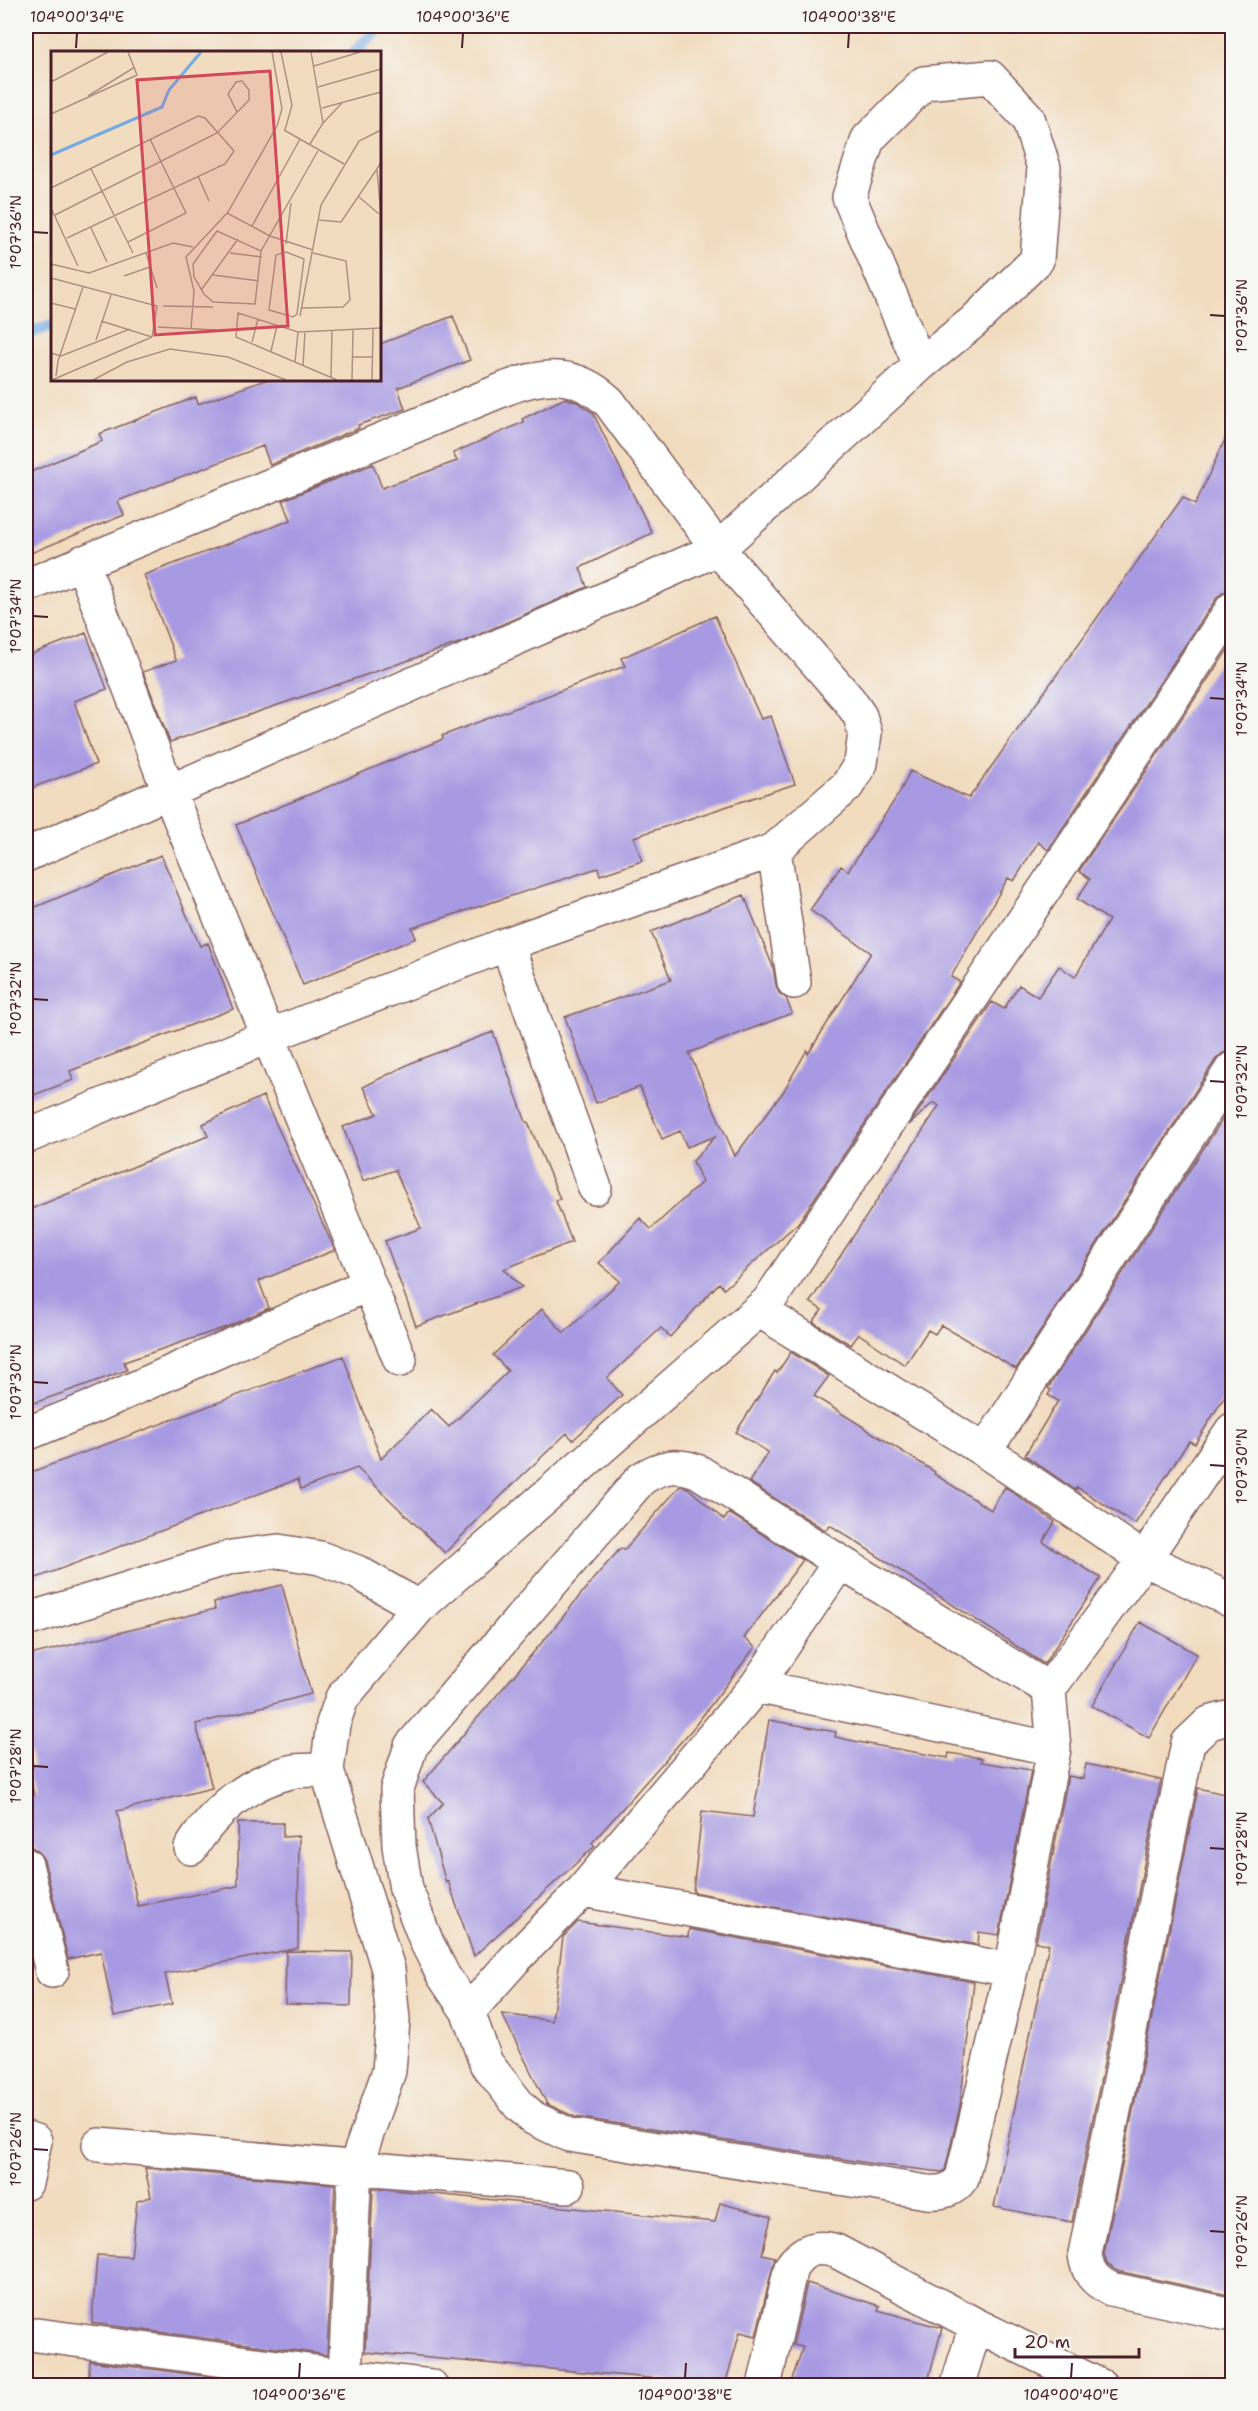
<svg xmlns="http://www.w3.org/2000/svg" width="1258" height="2411" font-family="'Shantell Sans',sans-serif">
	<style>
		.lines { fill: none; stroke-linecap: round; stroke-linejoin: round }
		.stream { stroke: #76abe3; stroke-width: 12 }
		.building { fill: #a89ae2 }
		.minor-casing { stroke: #85615f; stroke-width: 36 }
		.minor { stroke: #fff; stroke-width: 33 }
		.ticks { fill: none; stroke: #4a1f2b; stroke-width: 2 }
		.inset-river { fill: none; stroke: #76abe3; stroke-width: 3 }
		.inset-road { fill: none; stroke: #af9084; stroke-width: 1.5 }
		.view { fill: #d1495b; fill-opacity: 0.15; stroke: #d1495b; stroke-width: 3 }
		.inset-edge { fill: none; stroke: #4a1f2b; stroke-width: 3 }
		.neatline { fill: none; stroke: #4a1f2b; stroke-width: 2 }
		.ticks-label { font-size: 15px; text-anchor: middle; fill: #4a1f2b }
	</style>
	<rect width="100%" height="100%" fill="#f6f6f2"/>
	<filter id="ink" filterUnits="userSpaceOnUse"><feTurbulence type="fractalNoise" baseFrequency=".0167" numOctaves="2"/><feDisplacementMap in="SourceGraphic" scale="12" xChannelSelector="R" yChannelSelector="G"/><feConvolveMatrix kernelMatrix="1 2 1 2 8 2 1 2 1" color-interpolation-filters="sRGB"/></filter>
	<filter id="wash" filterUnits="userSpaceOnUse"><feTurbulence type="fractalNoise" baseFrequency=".008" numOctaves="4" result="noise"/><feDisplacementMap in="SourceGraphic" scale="24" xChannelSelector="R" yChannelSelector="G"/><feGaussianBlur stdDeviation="1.35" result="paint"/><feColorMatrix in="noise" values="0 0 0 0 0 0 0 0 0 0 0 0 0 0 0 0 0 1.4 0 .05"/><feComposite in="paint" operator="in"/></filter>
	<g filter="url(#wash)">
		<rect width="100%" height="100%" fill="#f2dcbf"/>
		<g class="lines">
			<path class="stream" d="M 355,52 L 381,26
				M 26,334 L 52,325"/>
		</g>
		<g id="blocks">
			<path class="building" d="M 453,316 L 470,360 L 398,388 L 405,409 L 358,425 L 359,428 L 270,465 L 263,446 L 151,488 L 118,501 L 124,515 L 26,555 L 26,474 L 102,441 L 99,434 L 196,397 L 198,404 L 265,380 L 380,380 L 380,344 Z
				M 565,398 L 577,402 L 593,413 L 652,533 L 580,568 L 587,587 L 462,642 L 170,742 L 143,672 L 176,660 L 144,575 L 291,520 L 283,500 L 373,464 L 382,488 L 457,461 L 453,453 L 524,422 L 522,419 Z
				M 1233,422 L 1233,590 L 1223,592 L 1216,599 L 1048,850 L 1038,842 L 1014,881 L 1008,878 L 951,977 L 960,982 L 798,1223 L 724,1289 L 719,1283 L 670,1337 L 661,1328 L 607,1378 L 622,1395 L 573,1440 L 567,1433 L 510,1487 L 445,1553 L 357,1468 L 301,1489 L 298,1479 L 26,1582 L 26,1474 L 343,1356 L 381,1459 L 431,1409 L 449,1427 L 508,1371 L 493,1355 L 542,1309 L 564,1333 L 620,1281 L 599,1263 L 640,1218 L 651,1229 L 702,1182 L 693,1161 L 716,1136 L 687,1147 L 680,1131 L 662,1139 L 640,1087 L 596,1103 L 565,1017 L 671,980 L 651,932 L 744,895 L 773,967 L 776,985 L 779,993 L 786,998 L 792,1013 L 689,1053 L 735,1156 L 783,1092 L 807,1050 L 808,1054 L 871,953 L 810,910 L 841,866 L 848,871 L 900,792 L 910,771 L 969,798 L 1183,497 L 1195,505 Z
				M 715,616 L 761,719 L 771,716 L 795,784 L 634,837 L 642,861 L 600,875 L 598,868 L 412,928 L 416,938 L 303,985 L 236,825 L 443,739 L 442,736 L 625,666 L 621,658 Z
				M 86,633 L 107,689 L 74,701 L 96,764 L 26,790 L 26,656 Z
				M 1233,642 L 1233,1050 L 1223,1053 L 1216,1059 L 1016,1369 L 941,1325 L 935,1334 L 928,1330 L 905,1365 L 859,1334 L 851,1345 L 813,1322 L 822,1310 L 810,1302 L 939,1106 L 934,1102 L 909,1125 L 992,1002 L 1004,1009 L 1019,985 L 1038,997 L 1059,966 L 1075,977 L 1109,920 L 1077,899 L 1090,879 L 1079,871 Z
				M 161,855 L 200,946 L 208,943 L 233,1009 L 70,1071 L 73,1080 L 26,1098 L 26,911 Z
				M 493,1032 L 526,1122 L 528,1122 L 560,1199 L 556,1201 L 572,1242 L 504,1269 L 522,1287 L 416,1326 L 385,1241 L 421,1228 L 395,1170 L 363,1181 L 343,1127 L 377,1114 L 363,1087 L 415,1061 Z
				M 263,1096 L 335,1250 L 259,1281 L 269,1308 L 229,1326 L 124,1362 L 127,1370 L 26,1406 L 26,1211 L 208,1136 L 203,1124 Z
				M 1233,1103 L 1233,1383 L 1195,1444 L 1189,1441 L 1135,1524 L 1077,1487 L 1075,1490 L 1025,1455 L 1058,1401 L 1048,1395 L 1051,1390 L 1048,1388 Z
				M 791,1352 L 829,1376 L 814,1396 L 935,1472 L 934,1474 L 991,1510 L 1005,1487 L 1055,1522 L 1043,1542 L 1101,1578 L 1044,1664 L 830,1525 L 825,1530 L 749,1482 L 768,1452 L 736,1432 L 775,1371 L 777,1373 Z
				M 680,1486 L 688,1488 L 724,1520 L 729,1513 L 803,1560 L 744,1638 L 755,1647 L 694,1727 L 592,1843 L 595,1846 L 474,1956 L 448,1881 L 446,1883 L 428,1819 L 443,1803 L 423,1782 L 550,1633 L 594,1578 L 621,1548 L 624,1550 Z
				M 282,1585 L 311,1694 L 196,1724 L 212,1788 L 117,1811 L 138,1906 L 238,1886 L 238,1823 L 283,1823 L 283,1837 L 299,1836 L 298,1948 L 165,1974 L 172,2004 L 114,2016 L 101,1952 L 68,1959 L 44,1860 L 39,1852 L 32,1847 L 26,1847 L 26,1796 L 34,1795 L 28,1768 L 33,1767 L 26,1736 L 26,1656 L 215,1609 L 214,1602 Z
				M 1140,1622 L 1197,1654 L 1149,1738 L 1092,1706 Z
				M 769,1720 L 836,1732 L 835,1737 L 868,1744 L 948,1758 L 949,1753 L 982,1758 L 981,1762 L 1031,1770 L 999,1935 L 979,1932 L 978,1945 L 693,1892 L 702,1811 L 753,1817 Z
				M 1086,1764 L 1161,1780 L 1072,2222 L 994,2207 L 1049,1944 L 1036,1942 L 1068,1776 L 1083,1779 Z
				M 1198,1788 L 1233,1796 L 1233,2296 L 1117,2271 L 1107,2264 L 1104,2254 Z
				M 578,1922 L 688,1937 L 689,1929 L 974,1982 L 960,2106 L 945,2170 L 942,2172 L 874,2164 L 575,2117 L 547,2104 L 502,2014 L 552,2021 L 563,1937 Z
				M 26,1942 L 31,1966 L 26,1967 Z
				M 286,1951 L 352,1952 L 351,2006 L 285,2004 Z
				M 145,2168 L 335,2184 L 327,2355 L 92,2323 L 97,2255 L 131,2257 L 137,2201 L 151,2197 Z
				M 373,2188 L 715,2222 L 720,2203 L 771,2217 L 762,2254 L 775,2257 L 756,2336 L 740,2332 L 725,2385 L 670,2385 L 671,2380 L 365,2352 Z
				M 807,2283 L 880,2306 L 878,2310 L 942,2328 L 927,2385 L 790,2385 L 803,2347 L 793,2345 Z
				M 90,2361 L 274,2385 L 88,2385 Z"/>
		</g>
	</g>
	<g filter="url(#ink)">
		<use href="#blocks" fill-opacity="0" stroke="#85615f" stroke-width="1.5"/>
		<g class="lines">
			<defs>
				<path id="minor" d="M 26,586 L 507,388 C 546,373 577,372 609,402 L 718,549 L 849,700 L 860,716 L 865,733 L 861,763 L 847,786 L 774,850 L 507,944 L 269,1036 L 26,1137
					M 774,850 L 794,982
					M 26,855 L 718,549 L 920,365 L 973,322 L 1037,260 L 1044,168 L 1028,118 L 990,77 L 924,83 L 868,139 L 849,197 L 920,365
					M 507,944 L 595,1188
					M 369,1284 L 400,1360
					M 759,1310 L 985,1451 L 1144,1559 L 1232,1601
					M 26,1434 L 95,1406 L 369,1284 L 169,792 L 82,562
					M 985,1451 L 1232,1069
					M 26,1620 L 231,1557 L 278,1551 L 320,1558 L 357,1572 L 419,1607
					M 756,1686 L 1054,1749
					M 1049,1689 L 840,1562 L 699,1472 C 677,1463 661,1466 641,1479 L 411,1746 L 397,1789 L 399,1846 L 406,1889 L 427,1943 L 443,1975 L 468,2012 L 486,2063 L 519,2105 L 533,2118 L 569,2135 L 927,2192 C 942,2193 953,2191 962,2178 L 1011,1970 L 1054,1749 L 1049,1689 L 1144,1559 L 1232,1430
					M 1232,1717 L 1209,1723 L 1188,1743 L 1085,2254 C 1087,2272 1094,2281 1111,2289 L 1232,2315
					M 191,1848 C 214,1811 246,1783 290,1772 C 301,1769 315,1771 327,1770
					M 26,1865 L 52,1971
					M 583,1890 L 1011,1970
					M 468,2012 L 514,1960 L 583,1890 L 756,1686 L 840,1562
					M 26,2138 L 35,2141 L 26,2183
					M 99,2145 L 568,2186
					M 37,2335 L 345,2376 L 431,2386
					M 345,2376 L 355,2168 L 389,2071 L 393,2020 L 388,1969 L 327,1770 L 333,1724 L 342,1698 L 419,1607 L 768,1302 L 1232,609
					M 764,2386 L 791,2267 C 803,2249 816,2245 836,2251 L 976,2325 L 1101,2386
					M 957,2386 L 976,2325"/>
			</defs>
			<use href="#minor" class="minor-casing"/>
			<use href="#minor" class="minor"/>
		</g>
	</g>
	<path class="ticks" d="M 76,48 L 77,33M 462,48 L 463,33M 848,48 L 849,33M 33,232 L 48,233M 1210,315 L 1225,316M 33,616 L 48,617M 1210,698 L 1225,699M 33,999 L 48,1000M 1210,1081 L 1225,1082M 33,1382 L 48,1383M 1210,1465 L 1225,1466M 33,1766 L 48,1767M 1210,1848 L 1225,1849M 33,2149 L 48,2150M 1210,2231 L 1225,2232M 299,2378 L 300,2363M 685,2378 L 686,2363M 1071,2378 L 1072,2363"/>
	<g transform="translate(51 51)">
		<rect width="330" height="330" fill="#f2dcbf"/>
		<path class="inset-river" d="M 0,104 L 111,56 L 118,39 L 150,1"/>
		<path class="inset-road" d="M 230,1 L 241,54 L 234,79M 263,15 L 309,1M 0,31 L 57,1M 267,36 L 330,18M 37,45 L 84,16M 271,57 L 330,41M 0,63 L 86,24 L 77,1M 272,72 L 291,52M 233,79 L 293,113M 259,93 L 272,72 L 260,1M 40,118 L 82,202M 326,119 L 330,164M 147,125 L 158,150M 0,137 L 147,65 L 154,67 L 183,100 L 174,113 L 16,187M 308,146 L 328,163M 0,157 L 27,215M 176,162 L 219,185 L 262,199M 4,164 L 166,82 L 198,49 L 198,39 L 191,30 L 185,31 L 177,43 L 186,61M 268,169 L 290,171 L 330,112M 201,175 L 249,88M 40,177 L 56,211M 77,191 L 135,162 L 99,88M 235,193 L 240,152M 210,200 L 166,180 L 142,213 L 143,226 L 153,243 L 162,251 L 204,253 L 210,200 L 268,98M 235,201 L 253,208 L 246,263 L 242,266 L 218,259 L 225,204 ZM 95,202 L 106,237M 179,202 L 211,206M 0,213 L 38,222 L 122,192 L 142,196M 162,224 L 208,230M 73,225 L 99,216M 0,227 L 106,255 L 101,286M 151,238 L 187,188M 0,252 L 24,258M 112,255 L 162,256M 251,257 L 292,256 L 299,249 L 295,210 L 262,202M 249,265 L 270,154 L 308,90 L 330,79M 50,270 L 101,286M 107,276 L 165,279M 140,278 L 143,240 L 135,206 L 177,161 L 226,75 L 231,58 L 221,1M 45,289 L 60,244M 201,291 L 207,268M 220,300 L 226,275M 0,302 L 10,305 L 79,278M 302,306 L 321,306M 244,311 L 247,281M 252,315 L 254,281M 5,325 L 7,310 L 32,236M 280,326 L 281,280M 1,329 L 101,286M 42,329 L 76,311 L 119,298 L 177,306 L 235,329M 286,329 L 185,286 L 187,262 L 247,281 L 330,277M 301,329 L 302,279M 321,329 L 322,278"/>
		<path class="view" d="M 219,20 L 237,275 L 104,284 L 86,29 Z"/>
		<rect width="330" height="330" class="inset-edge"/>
	</g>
	<rect width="1258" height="2411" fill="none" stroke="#f6f6f2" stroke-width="66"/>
	<path d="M1015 2348v9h124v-9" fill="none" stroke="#4a1f2b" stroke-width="3"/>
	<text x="1024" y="2348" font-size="18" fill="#4a1f2b" stroke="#f6f6f2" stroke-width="4.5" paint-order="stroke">20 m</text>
	<rect x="33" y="33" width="1192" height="2345" class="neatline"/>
	<g class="ticks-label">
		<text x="77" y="22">104°00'34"E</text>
		<text x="463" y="22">104°00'36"E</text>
		<text x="849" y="22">104°00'38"E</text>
		<text transform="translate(16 232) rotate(-90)" y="5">1°07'36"N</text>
		<text transform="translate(1242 316) rotate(-90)" y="5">1°07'36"N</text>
		<text transform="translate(16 616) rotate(-90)" y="5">1°07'34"N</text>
		<text transform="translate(1242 699) rotate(-90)" y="5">1°07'34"N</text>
		<text transform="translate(16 999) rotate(-90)" y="5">1°07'32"N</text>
		<text transform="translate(1242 1082) rotate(-90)" y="5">1°07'32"N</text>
		<text transform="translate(16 1382) rotate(-90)" y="5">1°07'30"N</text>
		<text transform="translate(1242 1466) rotate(-90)" y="5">1°07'30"N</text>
		<text transform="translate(16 1766) rotate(-90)" y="5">1°07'28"N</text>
		<text transform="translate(1242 1849) rotate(-90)" y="5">1°07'28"N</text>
		<text transform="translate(16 2149) rotate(-90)" y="5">1°07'26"N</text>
		<text transform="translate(1242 2232) rotate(-90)" y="5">1°07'26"N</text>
		<text x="299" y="2400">104°00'36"E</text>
		<text x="685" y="2400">104°00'38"E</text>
		<text x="1071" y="2400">104°00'40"E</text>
	</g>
</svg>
